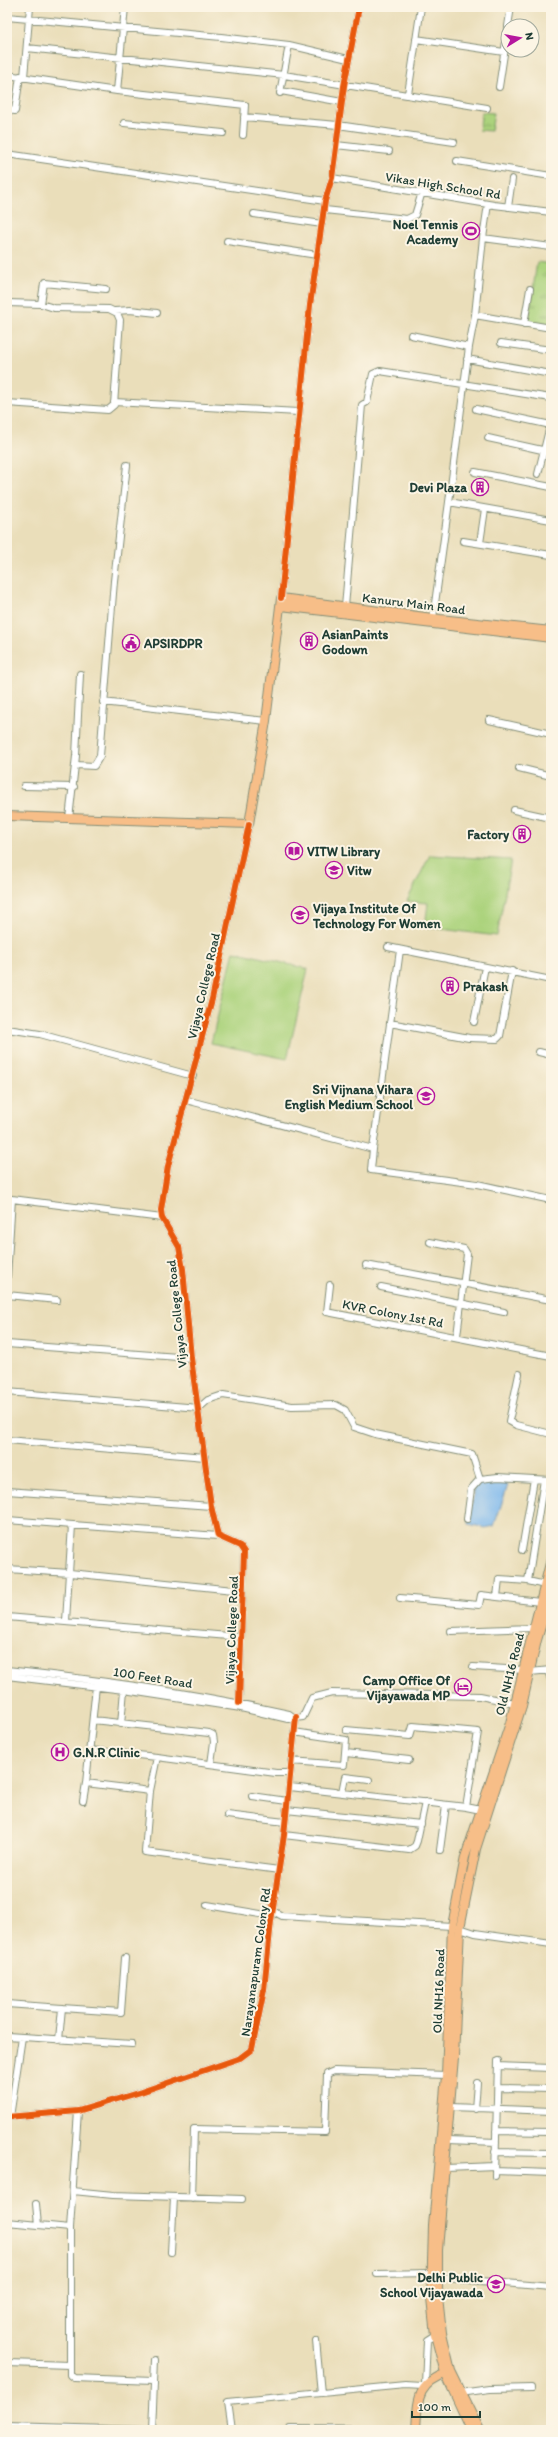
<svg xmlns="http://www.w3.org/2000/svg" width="558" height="2437" font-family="Itim,sans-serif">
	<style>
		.green { fill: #acd37d; stroke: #668858 }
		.park { fill: url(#park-tufts); stroke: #668858 }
		.water { fill: #7bb7ed; stroke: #4d7a90 }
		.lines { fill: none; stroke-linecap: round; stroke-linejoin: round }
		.minor-casing { stroke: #848e77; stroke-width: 8 }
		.major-casing { stroke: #848e77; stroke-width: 10 }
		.minor { stroke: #fff; stroke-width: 6 }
		.major { stroke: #f7be88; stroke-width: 8 }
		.cycleway-casing { stroke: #fcf5e5; stroke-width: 8 }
		.cycleway { stroke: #e8590c; stroke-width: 6 }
		.labels { text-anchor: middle; stroke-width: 4; stroke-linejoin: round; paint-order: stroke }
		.street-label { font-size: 13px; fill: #1f3d34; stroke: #fcf5e5 }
		.poi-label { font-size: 13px; font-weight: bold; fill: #1f3d34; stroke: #fcf5e5; text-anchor: start }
	</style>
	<defs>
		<pattern id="park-tufts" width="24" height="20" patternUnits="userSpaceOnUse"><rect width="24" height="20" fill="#acd37d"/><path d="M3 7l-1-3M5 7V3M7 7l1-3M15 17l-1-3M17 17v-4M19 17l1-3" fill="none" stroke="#8bac67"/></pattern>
	</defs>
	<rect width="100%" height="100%" fill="#fcf5e5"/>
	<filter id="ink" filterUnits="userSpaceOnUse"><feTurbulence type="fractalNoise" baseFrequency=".025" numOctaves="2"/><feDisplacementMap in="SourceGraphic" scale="8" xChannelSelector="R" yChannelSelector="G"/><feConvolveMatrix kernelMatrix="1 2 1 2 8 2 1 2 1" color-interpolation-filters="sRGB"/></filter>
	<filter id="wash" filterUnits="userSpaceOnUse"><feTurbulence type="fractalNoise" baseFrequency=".012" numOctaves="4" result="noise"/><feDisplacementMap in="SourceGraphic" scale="16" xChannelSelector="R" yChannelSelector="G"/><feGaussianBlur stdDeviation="0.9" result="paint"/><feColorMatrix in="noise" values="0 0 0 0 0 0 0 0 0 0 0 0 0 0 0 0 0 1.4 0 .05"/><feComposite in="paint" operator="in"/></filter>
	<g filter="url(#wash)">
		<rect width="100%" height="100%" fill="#eadeba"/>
		<path class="green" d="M 430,855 L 511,860 L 497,936 L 425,927 L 428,903 L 407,901 Z
			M 234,951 L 308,969 L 287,1059 L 211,1043 Z"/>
		<path class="park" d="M 482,112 L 494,113 L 491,131 L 479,130 Z
			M 537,262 L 551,264 L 551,326 L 528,323 Z"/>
		<path class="water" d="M 500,1480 L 508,1485 L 494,1526 L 485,1528 L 469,1524 L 474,1487 L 483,1481 Z"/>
	</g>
	<g filter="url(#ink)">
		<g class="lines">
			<defs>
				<path id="minor" d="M 7,17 L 221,37 L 289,45 L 348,59
					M 508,26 L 511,7
					M 416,39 L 504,52
					M 27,48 L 284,75 L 487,108
					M 7,75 L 117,91 L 245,105 L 243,135
					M 24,77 L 30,7
					M 499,87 L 508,28
					M 117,91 L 125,7
					M 281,91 L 342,102
					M 280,93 L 289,45
					M 408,94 L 421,7
					M 7,110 L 15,111 L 20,76
					M 244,117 L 338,125 L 454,142
					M 124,123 L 223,133
					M 336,145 L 389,151
					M 7,154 L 325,201
					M 457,161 L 551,176
					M 332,178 L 494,205 L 551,212
					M 488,204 L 483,238 L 551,247
					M 508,207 L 512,179
					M 325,210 L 407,219 L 415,215 L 422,192
					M 254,214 L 322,224
					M 227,241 L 317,255
					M 7,303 L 41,304 L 54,308 L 109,309 L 117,313 L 120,320 L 114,405 L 108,410 L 7,403
					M 41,304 L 44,283 L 106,289
					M 115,311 L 130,310 L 157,313
					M 475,315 L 551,328
					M 524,324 L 530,289
					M 411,335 L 469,347 L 449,502
					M 501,343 L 551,350
					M 469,347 L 475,315 L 483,238
					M 467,359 L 551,374
					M 114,402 L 298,412
					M 476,409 L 551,425
					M 488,438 L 551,452
					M 475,472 L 551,487
					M 538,474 L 551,422
					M 463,541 L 551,555
					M 480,543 L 485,509
					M 281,598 L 310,305 L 325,201 L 332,178 L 344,86 L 359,7
					M 345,607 L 362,405 L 367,402 L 373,374 L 380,371 L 551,398
					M 433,618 L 449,502 L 551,520
					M 103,702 L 266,721
					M 489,720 L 551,734
					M 76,765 L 94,766 L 100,756 L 114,581 L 127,465
					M 519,768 L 551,776
					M 24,786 L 74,787
					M 514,810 L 551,818
					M 69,819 L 76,756 L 80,674
					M 388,947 L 551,980
					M 474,1022 L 485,967
					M 390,1023 L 469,1038 L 497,1039 L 500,1036 L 512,971
					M 7,1029 L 40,1034 L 193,1076
					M 539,1052 L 551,1055
					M 186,1100 L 373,1149 L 371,1170 L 477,1184 L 551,1200
					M 373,1149 L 400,950
					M 7,1198 L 12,1199 L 7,1277
					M 12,1199 L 162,1218
					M 430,1242 L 464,1249 L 467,1254 L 457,1336
					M 366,1265 L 551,1300
					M 330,1285 L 327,1312 L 551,1356
					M 381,1287 L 504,1312
					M 7,1295 L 57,1300
					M 7,1344 L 191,1358
					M 519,1374 L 509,1421 L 516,1425 L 551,1434
					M 7,1392 L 199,1408 L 208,1400 L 223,1395 L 292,1406 L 336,1405 L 345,1410 L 354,1427 L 375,1434 L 472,1454 L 480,1479
					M 7,1440 L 205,1457
					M 7,1491 L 211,1506
					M 467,1519 L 471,1489 L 480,1479 L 498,1477 L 551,1480
					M 7,1520 L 218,1536
					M 522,1550 L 534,1479
					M 7,1569 L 70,1573 L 243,1591
					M 528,1581 L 545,1585
					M 400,1598 L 479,1605 L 481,1595 L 497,1597
					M 540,1602 L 497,1597 L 499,1579 L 528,1581 L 544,1480
					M 7,1617 L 240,1637
					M 66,1621 L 72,1525
					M 451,1631 L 533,1628
					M 473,1667 L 524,1670
					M 7,1670 C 102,1680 196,1693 289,1714 L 293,1717
					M 548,1671 L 551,1680
					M 530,1672 L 551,1670
					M 7,1676 L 124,1690 L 241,1708 L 288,1719 L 303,1717 L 312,1698 L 332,1693 L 480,1696 L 515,1703
					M 96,1686 L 86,1783 L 150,1791
					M 239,1703 L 244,1552 L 240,1546 L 218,1536 L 211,1506 L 191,1358 L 183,1269 L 179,1247 L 162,1218 L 161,1210 L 168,1166 L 212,999 L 249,824
					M 93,1720 L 209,1733 L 213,1735 L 214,1742 L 211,1764
					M 121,1724 L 124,1690
					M 346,1730 L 410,1736 L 413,1726 L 478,1732 L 466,1807
					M 89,1750 L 157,1757 L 276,1773 L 290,1773
					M 346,1753 L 409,1760
					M 157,1757 L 150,1791 L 145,1852 L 279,1870
					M 291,1761 L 344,1765 L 346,1740 L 294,1732
					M 290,1787 L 466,1807 L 481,1810
					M 342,1792 L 345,1777 L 369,1780
					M 252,1796 L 287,1801
					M 83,1801 L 86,1783
					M 286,1810 L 421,1824
					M 227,1815 L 285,1822
					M 284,1835 L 409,1850 L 415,1846 L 417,1841 L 425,1802
					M 440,1850 L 446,1805
					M 207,1905 L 272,1916
					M 273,1911 L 282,1916 L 452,1926
					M 460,1928 L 475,1933 L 551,1944
					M 7,2004 L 62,2008 L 59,2040
					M 62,2008 L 121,2012 L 125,1958
					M 7,2036 L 132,2044
					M 498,2066 L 551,2068
					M 498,2088 L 551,2089
					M 451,2107 L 551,2111
					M 475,2109 L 477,2083
					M 78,2111 L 70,2228 L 70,2375 L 74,2378 L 153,2381
					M 7,2117 L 78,2111 L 141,2092 L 240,2058 L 252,2049 L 264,1990 L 271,1921 L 284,1835 L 296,1717
					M 10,2117 L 22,2037
					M 496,2131 L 551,2132
					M 449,2140 L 496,2142
					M 495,2152 L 551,2153
					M 446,2168 L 495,2166
					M 495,2171 L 551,2173
					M 495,2176 L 498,2061
					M 73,2191 L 113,2195 L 242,2199
					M 192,2198 L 194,2129 L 325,2132 L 327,2074 L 334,2071 L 446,2075
					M 36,2204 L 38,2225
					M 7,2222 L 70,2228
					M 171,2252 L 174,2198
					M 377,2274 L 431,2273
					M 446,2278 L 551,2287
					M 316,2341 L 321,2393
					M 7,2363 L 70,2365
					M 425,2384 L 427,2340 L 435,2335
					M 460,2393 L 490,2389 L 531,2388
					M 7,2426 L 145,2430
					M 290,2429 L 395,2430
					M 152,2430 L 155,2360
					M 232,2430 L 228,2402 L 405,2385 L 423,2386"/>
				<path id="major" d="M 281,606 L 551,638
					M 7,816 L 249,824 L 266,721 L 281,598 L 440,619 L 551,631
					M 416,2430 C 418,2399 416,2384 449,2372
					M 471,2430 L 445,2373 L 435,2335 L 431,2298 L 433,2226 L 446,2075 L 452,1926 L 465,1857 L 510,1723 L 551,1559
					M 480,2430 L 451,2371 L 442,2333 L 438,2297 L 438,2250 L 454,2057 L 460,1928 L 476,1849 L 522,1706 L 537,1640 L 551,1593"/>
			</defs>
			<use href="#minor" class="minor-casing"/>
			<use href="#major" class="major-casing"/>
			<use href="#minor" class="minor"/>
			<use href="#major" class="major"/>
			<defs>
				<path id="cycleway" d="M 281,598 L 310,305 L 325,201 L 332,178 L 344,86 L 359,7
					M 239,1703 L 244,1552 L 240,1546 L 218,1536 L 211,1506 L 191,1358 L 183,1269 L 179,1247 L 162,1218 L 161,1210 L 168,1166 L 212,999 L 249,824
					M 7,2117 L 78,2111 L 141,2092 L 240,2058 L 252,2049 L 264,1990 L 271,1921 L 284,1835 L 296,1717"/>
			</defs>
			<use href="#cycleway" class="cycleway-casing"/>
			<use href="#cycleway" class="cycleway"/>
		</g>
	</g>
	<defs>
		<symbol id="stadium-ring" viewBox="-11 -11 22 22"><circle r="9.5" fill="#fcf5e5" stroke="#b5179e" stroke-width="1.5"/><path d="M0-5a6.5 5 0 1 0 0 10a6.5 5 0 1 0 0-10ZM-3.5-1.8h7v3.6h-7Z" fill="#b5179e"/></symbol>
		<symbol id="building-ring" viewBox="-11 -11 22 22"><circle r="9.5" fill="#fcf5e5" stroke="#b5179e" stroke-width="1.5"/><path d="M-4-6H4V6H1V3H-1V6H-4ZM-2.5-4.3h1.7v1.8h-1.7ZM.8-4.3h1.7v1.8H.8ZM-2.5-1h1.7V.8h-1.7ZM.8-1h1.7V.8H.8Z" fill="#b5179e"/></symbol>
		<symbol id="civic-ring" viewBox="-11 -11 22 22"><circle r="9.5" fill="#fcf5e5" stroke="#b5179e" stroke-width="1.5"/><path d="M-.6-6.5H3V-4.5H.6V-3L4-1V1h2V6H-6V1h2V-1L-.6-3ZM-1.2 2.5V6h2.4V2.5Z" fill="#b5179e"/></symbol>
		<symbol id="library-ring" viewBox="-11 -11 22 22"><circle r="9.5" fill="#fcf5e5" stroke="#b5179e" stroke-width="1.5"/><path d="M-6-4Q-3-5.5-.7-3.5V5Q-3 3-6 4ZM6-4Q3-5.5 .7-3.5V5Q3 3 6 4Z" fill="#b5179e"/></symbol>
		<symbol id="university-ring" viewBox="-11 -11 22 22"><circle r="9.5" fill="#fcf5e5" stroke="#b5179e" stroke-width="1.5"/><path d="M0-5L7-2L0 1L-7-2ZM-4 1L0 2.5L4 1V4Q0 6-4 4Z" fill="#b5179e"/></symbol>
		<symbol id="school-ring" viewBox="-11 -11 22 22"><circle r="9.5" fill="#fcf5e5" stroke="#b5179e" stroke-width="1.5"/><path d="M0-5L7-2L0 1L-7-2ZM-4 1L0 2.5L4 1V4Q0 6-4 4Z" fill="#b5179e"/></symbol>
		<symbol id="hotel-ring" viewBox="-11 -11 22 22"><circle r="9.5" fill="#fcf5e5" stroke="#b5179e" stroke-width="1.5"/><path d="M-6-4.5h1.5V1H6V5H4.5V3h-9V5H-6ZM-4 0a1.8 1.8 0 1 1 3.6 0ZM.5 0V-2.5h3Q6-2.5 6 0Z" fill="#b5179e"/></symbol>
		<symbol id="hospital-ring" viewBox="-11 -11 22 22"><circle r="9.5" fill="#fcf5e5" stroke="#b5179e" stroke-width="1.5"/><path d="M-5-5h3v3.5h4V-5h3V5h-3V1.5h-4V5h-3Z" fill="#b5179e"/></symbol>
	</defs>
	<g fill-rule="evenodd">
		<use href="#stadium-ring" x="461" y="221" width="20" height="20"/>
		<use href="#building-ring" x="470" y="477" width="20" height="20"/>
		<use href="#building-ring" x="299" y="631" width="20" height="20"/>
		<use href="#civic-ring" x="121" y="633" width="20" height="20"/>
		<use href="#building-ring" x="512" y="824" width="20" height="20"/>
		<use href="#library-ring" x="284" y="841" width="20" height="20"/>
		<use href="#university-ring" x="324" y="860" width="20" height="20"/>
		<use href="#university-ring" x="290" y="905" width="20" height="20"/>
		<use href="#building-ring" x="440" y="976" width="20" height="20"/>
		<use href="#school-ring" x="416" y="1086" width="20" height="20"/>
		<use href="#hotel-ring" x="453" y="1677" width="20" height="20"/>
		<use href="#hospital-ring" x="50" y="1742" width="20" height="20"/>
		<use href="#school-ring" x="486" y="2274" width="20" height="20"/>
	</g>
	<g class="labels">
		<g class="street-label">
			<text transform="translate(443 185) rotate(9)" y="5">Vikas High School Rd</text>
			<text transform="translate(414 603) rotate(7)" y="5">Kanuru Main Road</text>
			<text transform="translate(203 986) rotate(-77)" y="5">Vijaya College Road</text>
			<text transform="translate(393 1313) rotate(11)" y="5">KVR Colony 1st Rd</text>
			<text transform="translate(176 1314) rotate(-96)" y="5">Vijaya College Road</text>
			<text transform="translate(231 1630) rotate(-88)" y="5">Vijaya College Road</text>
			<text transform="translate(509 1674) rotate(-76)" y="5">Old NH16 Road</text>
			<text transform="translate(153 1677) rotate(9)" y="5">100 Feet Road</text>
			<text transform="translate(255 1962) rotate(-82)" y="5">Narayanapuram Colony Rd</text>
			<text transform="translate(438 1991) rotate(-88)" y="5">Old NH16 Road</text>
		</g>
		<g class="poi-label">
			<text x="458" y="229" text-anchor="end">Noel Tennis<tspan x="458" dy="15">Academy</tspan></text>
			<text x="467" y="492" text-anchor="end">Devi Plaza</text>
			<text x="322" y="639">AsianPaints<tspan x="322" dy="15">Godown</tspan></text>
			<text x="144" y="648">APSIRDPR</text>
			<text x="509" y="839" text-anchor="end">Factory</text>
			<text x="307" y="856">VITW Library</text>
			<text x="347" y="875">Vitw</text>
			<text x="313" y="913">Vijaya Institute Of<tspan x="313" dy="15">Technology For Women</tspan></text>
			<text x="463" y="991">Prakash</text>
			<text x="413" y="1094" text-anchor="end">Sri Vijnana Vihara<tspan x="413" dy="15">English Medium School</tspan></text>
			<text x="450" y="1685" text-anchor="end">Camp Office Of<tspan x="450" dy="15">Vijayawada MP</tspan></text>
			<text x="73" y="1757">G.N.R Clinic</text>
			<text x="483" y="2282" text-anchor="end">Delhi Public<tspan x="483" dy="15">School Vijayawada</tspan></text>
		</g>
	</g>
	<rect width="558" height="2437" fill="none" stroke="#fcf5e5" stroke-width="24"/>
	<g transform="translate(520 38) rotate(79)"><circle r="19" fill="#fcf5e5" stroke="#a4ab9e"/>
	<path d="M0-3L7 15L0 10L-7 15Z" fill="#b5179e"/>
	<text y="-6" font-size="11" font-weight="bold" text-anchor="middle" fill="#1f3d34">N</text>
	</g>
	<path d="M412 2411v6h68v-6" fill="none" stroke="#1f3d34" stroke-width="2"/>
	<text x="418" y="2411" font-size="12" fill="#1f3d34" stroke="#fcf5e5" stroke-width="3" paint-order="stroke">100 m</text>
</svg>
